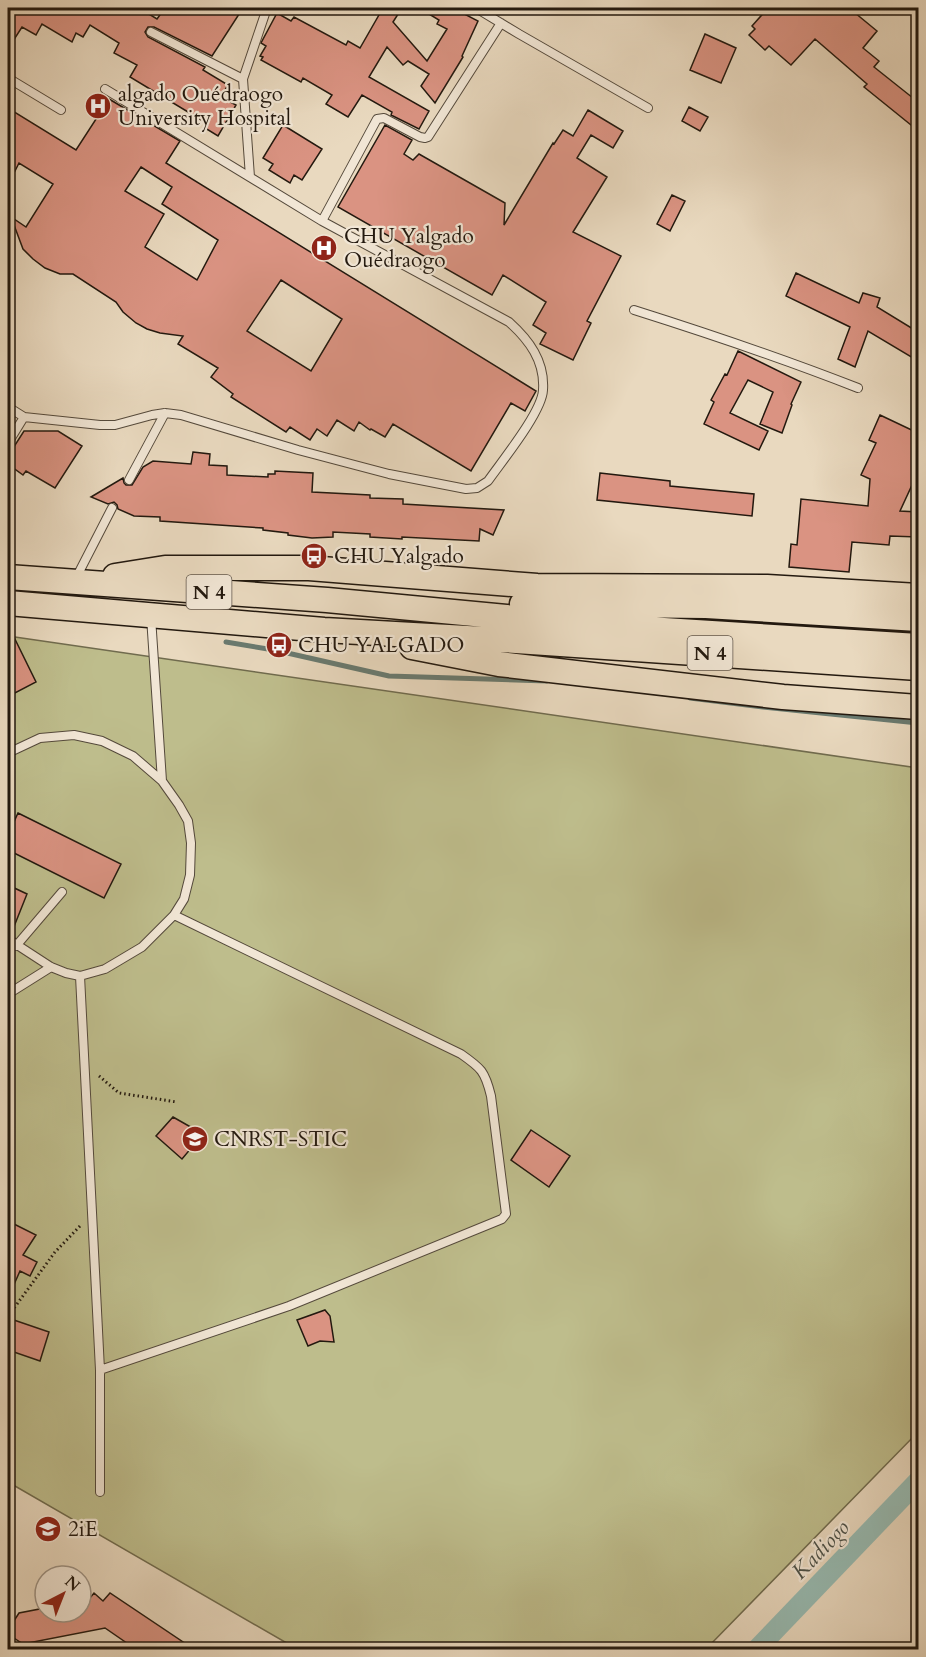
<svg xmlns="http://www.w3.org/2000/svg" width="926" height="1657" font-family="Cardo,serif">
	<style>
		.green { fill: #bebd8c; stroke: #706b4e; stroke-width: 1.5 }
		.lines { fill: none; stroke-linecap: round; stroke-linejoin: round }
		.stream { stroke: #697a70; stroke-width: 5 }
		.canal { stroke: #97bab1; stroke-width: 20 }
		.building { fill: #da9382; stroke: #23190f; stroke-width: 1.5; fill-rule: evenodd }
		.service-casing { stroke: #54493b; stroke-width: 10 }
		.trunk-casing { stroke: #23190f; stroke-width: 27 }
		.path { stroke: #23190f; stroke-width: 3; stroke-dasharray: 1.5 3; stroke-linecap: butt }
		.service { stroke: #f1e6d5; stroke-width: 8 }
		.trunk { stroke: #e9d9bf; stroke-width: 24 }
		.labels { text-anchor: middle; stroke-width: 4.5; stroke-linejoin: round; paint-order: stroke }
		.shield { fill: #f1e6d5; stroke: #61564a; stroke-width: 1.5 }
		.shield-label { font-size: 20px; font-weight: bold; fill: #23190f }
		.poi-label { font-size: 21px; fill: #23190f; stroke: #f1e6d5; text-anchor: start }
		.water-label { font-size: 22px; font-style: italic; fill: #4c5148; stroke: #f1e6d5 }
	</style>
	<rect width="100%" height="100%" fill="#e9d9bf"/>
	<filter id="stains"><feTurbulence type="fractalNoise" baseFrequency=".00333" numOctaves="4"/><feColorMatrix values="0 0 0 0 .2 0 0 0 0 .09 0 0 0 0 .02 0 0 0 .5 -.17"/></filter>
	<radialGradient id="worn" r=".72"><stop offset=".6" stop-color="#630" stop-opacity="0"/><stop offset="1" stop-color="#630" stop-opacity=".3"/></radialGradient>
	<path class="green" d="M 8,636 L 918,768 L 918,1432 L 706,1649 L 297,1649 L 8,1482 Z"/>
	<g class="lines">
		<path class="stream" d="M 226,642 L 274,650 L 389,676 L 547,681
			M 690,698 L 763,707 L 918,723"/>
		<path class="canal" d="M 756,1650 L 918,1481"/>
	</g>
	<path class="building" d="M 8,8 L 139,8 L 157,19 L 165,8 L 243,8 L 212,56 L 154,27 L 148,27 L 145,32 L 148,37 L 205,67 L 203,70 L 228,85 L 221,97 L 236,105 L 218,136 L 205,128 L 208,124 L 130,77 L 137,65 L 114,53 L 119,43 L 90,25 L 83,37 L 76,33 L 72,42 L 42,24 L 36,35 L 22,27 L 8,49 Z
		M 383,8 L 402,8 L 393,22 L 427,61 L 447,29 L 437,24 L 439,20 L 419,8 L 453,8 L 478,21 L 462,56 L 463,57 L 435,103 L 421,86 L 429,74 L 408,61 L 403,65 L 387,47 L 369,77 L 429,111 L 419,129 L 391,115 L 392,112 L 362,95 L 348,117 L 326,104 L 332,95 L 303,78 L 301,82 L 261,60 L 263,57 L 260,56 L 266,46 L 261,43 L 277,13 L 291,21 L 294,17 L 346,45 L 348,41 L 360,48 Z
		M 768,8 L 849,8 L 877,31 L 863,48 L 879,61 L 874,67 L 918,102 L 918,116 L 911,125 L 864,87 L 867,84 L 815,39 L 791,65 L 769,46 L 765,50 L 749,35 L 755,29 L 752,26 Z
		M 705,34 L 736,48 L 721,83 L 690,70 Z
		M 109,99 L 180,141 L 166,163 L 536,391 L 525,411 L 511,403 L 471,471 L 393,424 L 385,437 L 371,429 L 370,430 L 359,422 L 354,431 L 337,420 L 327,436 L 317,429 L 310,440 L 290,427 L 286,432 L 231,397 L 233,394 L 211,377 L 218,368 L 178,344 L 183,336 L 160,333 L 147,329 L 136,323 L 123,312 L 116,302 L 73,274 L 60,274 L 45,268 L 33,259 L 23,249 L 11,217 L 26,227 L 53,184 L 19,163 L 8,185 L 8,108 L 76,150 ZM 141,167 L 172,187 L 162,204 L 218,240 L 197,280 L 145,247 L 164,214 L 125,191 ZM 281,280 L 342,319 L 311,371 L 247,331 Z
		M 689,107 L 708,117 L 700,131 L 682,121 Z
		M 588,110 L 623,131 L 613,148 L 591,135 L 577,158 L 607,177 L 573,232 L 621,256 L 587,321 L 591,323 L 573,360 L 540,344 L 546,333 L 533,325 L 546,302 L 503,275 L 492,295 L 338,207 L 385,125 L 412,140 L 404,154 L 413,160 L 419,154 L 505,203 L 504,225 L 553,143 L 554,144 L 563,130 L 573,136 Z
		M 283,125 L 322,149 L 302,180 L 294,175 L 290,183 L 269,170 L 273,164 L 263,158 Z
		M 672,195 L 685,201 L 670,231 L 657,224 Z
		M 796,273 L 859,303 L 863,293 L 880,298 L 877,307 L 918,332 L 918,361 L 868,331 L 855,367 L 838,359 L 850,327 L 786,296 Z
		M 738,351 L 801,382 L 791,404 L 792,405 L 782,433 L 760,424 L 773,392 L 748,380 L 730,413 L 768,431 L 759,450 L 704,424 L 714,402 L 711,400 L 725,374 L 727,375 Z
		M 880,415 L 918,433 L 918,472 L 900,511 L 918,512 L 918,537 L 890,536 L 889,545 L 852,542 L 849,572 L 789,567 L 791,544 L 797,545 L 801,499 L 868,506 L 870,479 L 861,475 L 876,443 L 869,440 Z
		M 24,431 L 58,431 L 82,446 L 55,488 L 26,471 L 23,475 L 8,464 L 8,456 Z
		M 193,452 L 210,454 L 209,465 L 227,466 L 227,475 L 268,477 L 268,474 L 275,474 L 275,471 L 313,473 L 312,492 L 370,495 L 370,498 L 403,499 L 403,504 L 504,510 L 493,535 L 480,529 L 479,541 L 402,537 L 402,539 L 370,537 L 370,534 L 333,532 L 333,537 L 312,538 L 288,535 L 288,533 L 263,530 L 263,528 L 160,521 L 160,517 L 134,516 L 118,509 L 117,505 L 114,502 L 108,504 L 91,497 L 123,478 L 124,483 L 126,485 L 132,485 L 143,467 L 153,461 L 191,464 Z
		M 600,473 L 670,481 L 670,486 L 754,494 L 752,516 L 597,500 Z
		M 8,625 L 36,682 L 13,694 L 8,683 Z
		M 18,813 L 121,864 L 104,898 L 8,850 L 8,835 Z
		M 8,885 L 27,894 L 11,934 L 8,933 Z
		M 173,1117 L 203,1134 L 182,1159 L 156,1136 Z
		M 531,1130 L 570,1156 L 549,1187 L 511,1160 Z
		M 8,1221 L 36,1235 L 23,1255 L 37,1262 L 30,1276 L 20,1271 L 8,1298 Z
		M 325,1310 L 330,1316 L 334,1342 L 320,1341 L 308,1346 L 297,1320 Z
		M 8,1318 L 49,1332 L 40,1361 L 8,1350 Z
		M 94,1593 L 103,1601 L 110,1593 L 195,1650 L 137,1650 L 105,1628 L 23,1644 L 8,1634 L 8,1630 L 19,1613 L 45,1608 L 45,1612 L 81,1612 L 81,1609 Z"/>
	<g class="lines">
		<defs>
			<path id="service" d="M 476,8 L 519,34 L 648,108
				M 151,32 L 243,79 L 250,177
				M 8,78 L 61,110
				M 243,79 L 267,8
				M 322,221 L 377,119 L 384,118 L 420,137 L 425,138 L 428,137 L 501,23
				M 634,310 C 710,334 784,359 858,388
				M 8,407 L 24,417 L 100,425 L 115,425 L 152,415 L 165,413 L 181,415 L 298,450 L 389,474 L 466,489 L 477,488 L 488,481 C 502,461 542,412 543,390 C 545,361 529,340 509,322 L 322,221 L 105,89
				M 8,443 L 24,417
				M 129,480 L 165,413
				M 76,578 L 112,508
				M 8,753 L 40,738 L 74,735 L 102,741 L 133,756 L 162,781
				M 8,939 L 51,967 L 66,973 L 80,976 L 105,969 L 142,947 L 174,915 L 184,899 L 190,875 L 191,843 L 188,821 L 179,805 L 162,781 L 151,617
				M 16,946 L 62,892
				M 80,976 L 100,1370 L 100,1492
				M 8,994 L 51,967
				M 100,1370 L 289,1306 L 502,1219 L 506,1214 L 491,1096 C 485,1071 481,1068 461,1054 L 174,915"/>
			<path id="trunk" d="M 115,576 L 165,568 L 309,568 L 537,586 L 767,587 L 918,596
				M 8,577 L 327,600 L 600,626 L 918,646
				M 8,603 L 324,630 L 502,640 L 918,668
				M 522,604 L 706,606 L 918,619
				M 412,647 L 499,664 L 783,697 L 918,707"/>
		</defs>
		<use href="#service" class="service-casing"/>
		<use href="#trunk" class="trunk-casing"/>
		<path class="path" d="M 99,1076 L 119,1093 L 177,1102
			M 9,1315 L 55,1252 L 80,1226"/>
		<use href="#service" class="service"/>
		<use href="#trunk" class="trunk"/>
	</g>
	<defs>
		<symbol id="hospital-disc" viewBox="-11 -11 22 22"><circle r="9.5" fill="#8f2418" stroke="#f1e6d5"/><path d="M-5-5h3v3.5h4V-5h3V5h-3V1.5h-4V5h-3Z" fill="#fff"/></symbol>
		<symbol id="bus-disc" viewBox="-11 -11 22 22"><circle r="9.5" fill="#8f2418" stroke="#f1e6d5"/><path d="M-5-6H5V4H4V6H2V4H-2V6H-4V4H-5ZM-3.5-4V0h7V-4ZM-3.5 1.2v1.5H-2V1.2ZM2 1.2v1.5H3.5V1.2Z" fill="#fff"/></symbol>
		<symbol id="school-disc" viewBox="-11 -11 22 22"><circle r="9.5" fill="#8f2418" stroke="#f1e6d5"/><path d="M0-5L7-2L0 1L-7-2ZM-4 1L0 2.5L4 1V4Q0 6-4 4Z" fill="#fff"/></symbol>
		<symbol id="university-disc" viewBox="-11 -11 22 22"><circle r="9.5" fill="#8f2418" stroke="#f1e6d5"/><path d="M0-5L7-2L0 1L-7-2ZM-4 1L0 2.5L4 1V4Q0 6-4 4Z" fill="#fff"/></symbol>
	</defs>
	<g fill-rule="evenodd">
		<use href="#hospital-disc" x="83" y="91" width="30" height="30"/>
		<use href="#hospital-disc" x="309" y="233" width="30" height="30"/>
		<use href="#bus-disc" x="299" y="541" width="30" height="30"/>
		<use href="#bus-disc" x="264" y="630" width="30" height="30"/>
		<use href="#school-disc" x="180" y="1124" width="30" height="30"/>
		<use href="#university-disc" x="33" y="1514" width="30" height="30"/>
	</g>
	<g class="labels">
		<g class="shield">
			<rect x="186.5" y="575" width="45" height="34" rx="4.5"/>
			<rect x="687.5" y="636" width="45" height="34" rx="4.5"/>
		</g>
		<g class="shield-label">
			<text x="209" y="599">N 4</text>
			<text x="710" y="660">N 4</text>
		</g>
		<g class="poi-label">
			<text x="118" y="101">algado Ouédraogo<tspan x="118" dy="24">University Hospital</tspan></text>
			<text x="344" y="243">CHU Yalgado<tspan x="344" dy="24">Ouédraogo</tspan></text>
			<text x="334" y="563">CHU Yalgado</text>
			<text x="298" y="652">CHU YALGADO</text>
			<text x="214" y="1146">CNRST-STIC</text>
			<text x="68" y="1536">2iE</text>
		</g>
		<g class="water-label">
			<text transform="translate(820 1549) rotate(-46)" y="8">Kadiogo</text>
		</g>
	</g>
	<rect width="926" height="1657" fill="none" stroke="#e9d9bf" stroke-width="30"/>
	<rect x="9" y="9" width="908" height="1639" fill="none" stroke="#23190f" stroke-width="3"/>
	<rect x="15" y="15" width="896" height="1627" fill="none" stroke="#23190f" stroke-width="1.5"/>
	<g transform="translate(63 1594) rotate(42)"><circle r="28" fill="#f1e6d5" stroke="#9f9486" stroke-width="1.5"/>
	<path d="M0-4.5L10 22L0 15L-10 22Z" fill="#8f2418"/>
	<text y="-9" font-size="16" font-weight="bold" text-anchor="middle" fill="#23190f">N</text>
	</g>
	<rect width="100%" height="100%" filter="url(#stains)"/>
	<rect width="100%" height="100%" fill="url(#worn)"/>
</svg>
